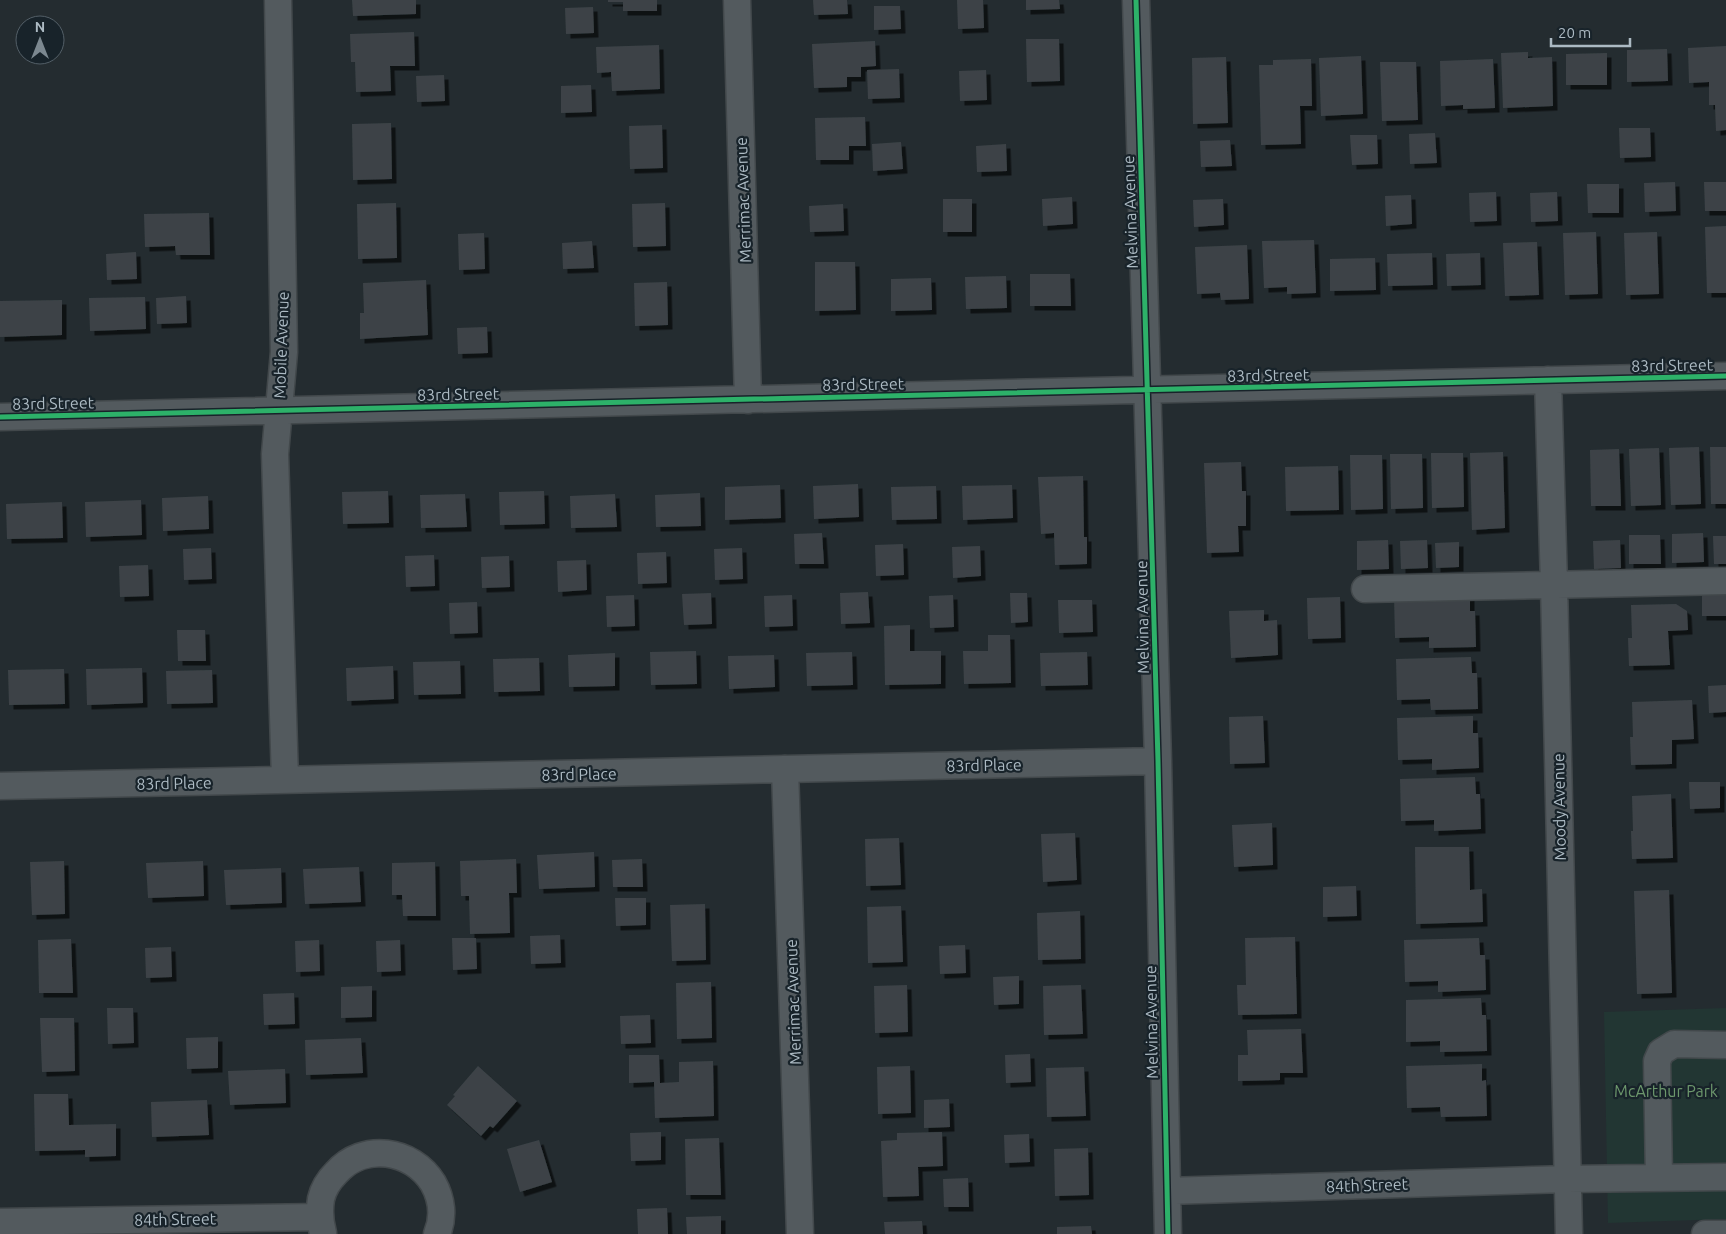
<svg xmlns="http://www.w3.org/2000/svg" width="1726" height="1234" font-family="Ubuntu,sans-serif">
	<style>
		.green { fill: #223633 }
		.building { fill: #3c4347; filter: url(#shadow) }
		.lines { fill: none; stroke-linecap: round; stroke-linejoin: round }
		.minor-casing { stroke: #42484b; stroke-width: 29 }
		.minor { stroke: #535a5e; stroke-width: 26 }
		.cycleway-casing { stroke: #18232a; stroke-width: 8 }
		.cycleway { stroke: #2db169; stroke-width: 5 }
		.labels { text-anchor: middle; stroke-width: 4.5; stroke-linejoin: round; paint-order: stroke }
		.street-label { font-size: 16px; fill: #acbac3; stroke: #18232a }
		.park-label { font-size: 16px; fill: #6c976c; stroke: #18232a }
	</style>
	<defs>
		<filter id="shadow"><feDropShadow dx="4.5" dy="4.5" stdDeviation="0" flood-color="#0009"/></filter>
	</defs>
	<rect width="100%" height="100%" fill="#242c30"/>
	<path class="green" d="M 1726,1008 L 1726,1219 L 1608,1223 L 1604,1012 Z"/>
	<path class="building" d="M 352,0 L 416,0 L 416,14 L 353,16 Z
		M 608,0 L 657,0 L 657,11 L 623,11 L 623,2 L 608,2 Z
		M 813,0 L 847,0 L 848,14 L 814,15 Z
		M 957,0 L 983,0 L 984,28 L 958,29 Z
		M 1026,0 L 1059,0 L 1060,9 L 1026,10 Z
		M 874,6 L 900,6 L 901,29 L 874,30 Z
		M 593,7 L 594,33 L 566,34 L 565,8 Z
		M 414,32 L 415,66 L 390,66 L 391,91 L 356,92 L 355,62 L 351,62 L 350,34 Z
		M 1026,39 L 1059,39 L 1060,81 L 1027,82 Z
		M 875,41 L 876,66 L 861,67 L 861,77 L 847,77 L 847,87 L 814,88 L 812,44 Z
		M 659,45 L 660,89 L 612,91 L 611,72 L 597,73 L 596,47 Z
		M 1726,46 L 1726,130 L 1716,131 L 1715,105 L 1709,105 L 1709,82 L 1689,83 L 1688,48 Z
		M 1667,49 L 1668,81 L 1627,82 L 1627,50 Z
		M 1528,52 L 1528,58 L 1552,57 L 1553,106 L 1503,108 L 1501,53 Z
		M 1607,53 L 1607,85 L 1566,85 L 1566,54 Z
		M 1361,56 L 1363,114 L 1321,116 L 1319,58 Z
		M 1226,57 L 1228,123 L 1193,124 L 1192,58 Z
		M 1311,59 L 1312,106 L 1300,106 L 1301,144 L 1261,145 L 1259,65 L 1273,65 L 1273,60 Z
		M 1493,59 L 1495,108 L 1463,109 L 1463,105 L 1441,106 L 1440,61 Z
		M 1380,62 L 1416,62 L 1418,120 L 1382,121 Z
		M 899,69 L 900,98 L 868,99 L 867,70 Z
		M 986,70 L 987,100 L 960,101 L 959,71 Z
		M 444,75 L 445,101 L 417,102 L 416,76 Z
		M 591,85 L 592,112 L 561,113 L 561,86 Z
		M 865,117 L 866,146 L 849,146 L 849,160 L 816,160 L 815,118 Z
		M 391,123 L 392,179 L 353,180 L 352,124 Z
		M 662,125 L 663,168 L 630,169 L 629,126 Z
		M 1619,128 L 1650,128 L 1651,157 L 1620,158 Z
		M 1435,133 L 1437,163 L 1410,164 L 1409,134 Z
		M 1350,135 L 1377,135 L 1378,164 L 1352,165 Z
		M 1230,140 L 1232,166 L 1201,167 L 1200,141 Z
		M 901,142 L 903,169 L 873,171 L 872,144 Z
		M 1006,144 L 1007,171 L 977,172 L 976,146 Z
		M 1675,182 L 1676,211 L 1645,212 L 1644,183 Z
		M 1704,182 L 1726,182 L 1726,211 L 1705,211 Z
		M 1587,184 L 1619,184 L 1619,213 L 1588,213 Z
		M 1496,192 L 1497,221 L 1470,222 L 1469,193 Z
		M 1557,192 L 1558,221 L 1531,222 L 1530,193 Z
		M 1411,195 L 1412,224 L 1386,226 L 1385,196 Z
		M 1072,197 L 1073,224 L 1043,226 L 1042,199 Z
		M 943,199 L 972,199 L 972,232 L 943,232 Z
		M 1223,199 L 1224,225 L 1194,227 L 1193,200 Z
		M 396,203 L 397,258 L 358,259 L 357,204 Z
		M 665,203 L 666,246 L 633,247 L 632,204 Z
		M 843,204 L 844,231 L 810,232 L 809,206 Z
		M 209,213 L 210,255 L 176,255 L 175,246 L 145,247 L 144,214 Z
		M 1726,226 L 1726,293 L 1707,293 L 1705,227 Z
		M 1596,232 L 1598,294 L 1565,295 L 1563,233 Z
		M 1657,232 L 1659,294 L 1626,295 L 1624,233 Z
		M 484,233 L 485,269 L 459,270 L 458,234 Z
		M 1314,240 L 1316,293 L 1287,294 L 1287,287 L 1264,288 L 1262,241 Z
		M 592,241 L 594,268 L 563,269 L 562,243 Z
		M 1537,242 L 1539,295 L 1505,296 L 1503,243 Z
		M 1247,245 L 1249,299 L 1221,300 L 1220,293 L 1197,294 L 1195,247 Z
		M 136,252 L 137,279 L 107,280 L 106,254 Z
		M 1432,253 L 1433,285 L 1388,286 L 1387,254 Z
		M 1480,253 L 1481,285 L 1447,286 L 1446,254 Z
		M 1375,258 L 1376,290 L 1330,291 L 1330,259 Z
		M 815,262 L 855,262 L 856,310 L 815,311 Z
		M 1030,274 L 1070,274 L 1071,306 L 1030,306 Z
		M 1006,276 L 1007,308 L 966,309 L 965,277 Z
		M 931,278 L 932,310 L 891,311 L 891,279 Z
		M 426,280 L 428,335 L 360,339 L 360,313 L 364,313 L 363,283 Z
		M 667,282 L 668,325 L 635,326 L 634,283 Z
		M 186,296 L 187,323 L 157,324 L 156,298 Z
		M 145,297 L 146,329 L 90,331 L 89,298 Z
		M 62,300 L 62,335 L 0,337 L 0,301 Z
		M 487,327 L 488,353 L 458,354 L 457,328 Z
		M 1699,447 L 1701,504 L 1671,505 L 1669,448 Z
		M 1710,447 L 1726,447 L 1726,504 L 1711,504 Z
		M 1659,448 L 1661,505 L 1631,506 L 1629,449 Z
		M 1619,449 L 1621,506 L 1591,506 L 1590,450 Z
		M 1503,452 L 1505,528 L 1472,530 L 1470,453 Z
		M 1431,453 L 1463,453 L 1464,507 L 1432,508 Z
		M 1390,454 L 1422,454 L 1423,508 L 1391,509 Z
		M 1350,455 L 1382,455 L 1383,509 L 1351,510 Z
		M 1241,462 L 1242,491 L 1246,491 L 1246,526 L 1238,526 L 1239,552 L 1207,553 L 1204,463 Z
		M 1338,466 L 1339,510 L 1286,511 L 1285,467 Z
		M 1083,476 L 1084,537 L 1087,537 L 1087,564 L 1055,565 L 1054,533 L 1041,534 L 1038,477 Z
		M 858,484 L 859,517 L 814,519 L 813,486 Z
		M 780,485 L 781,518 L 725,520 L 725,487 Z
		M 1012,485 L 1013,518 L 963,520 L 962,486 Z
		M 936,486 L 937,519 L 892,520 L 891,487 Z
		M 388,491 L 389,523 L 343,524 L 342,492 Z
		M 544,491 L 545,524 L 500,525 L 499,492 Z
		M 700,493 L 701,526 L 656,527 L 655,495 Z
		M 465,494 L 467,527 L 421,528 L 420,495 Z
		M 615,494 L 617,527 L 571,528 L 570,496 Z
		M 208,496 L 209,529 L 163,531 L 162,498 Z
		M 141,500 L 142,535 L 86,537 L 85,502 Z
		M 62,502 L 63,538 L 7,539 L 6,504 Z
		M 822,533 L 824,564 L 795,564 L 794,534 Z
		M 1703,533 L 1704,562 L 1672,563 L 1672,534 Z
		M 1629,535 L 1660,535 L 1661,564 L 1629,564 Z
		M 1713,536 L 1726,536 L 1726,564 L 1714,564 Z
		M 1388,540 L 1389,569 L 1357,570 L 1357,541 Z
		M 1427,540 L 1428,568 L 1401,569 L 1400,541 Z
		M 1620,540 L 1621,568 L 1594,569 L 1593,541 Z
		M 1459,542 L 1459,567 L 1436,568 L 1435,543 Z
		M 903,544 L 904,575 L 876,576 L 875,545 Z
		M 980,546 L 981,576 L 953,578 L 952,547 Z
		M 211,548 L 212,579 L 184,580 L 183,549 Z
		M 742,548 L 743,579 L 715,580 L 714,549 Z
		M 666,552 L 667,583 L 638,584 L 637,553 Z
		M 434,555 L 435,586 L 406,587 L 405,556 Z
		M 509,556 L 510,587 L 482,588 L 481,557 Z
		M 586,560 L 587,590 L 558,592 L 557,561 Z
		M 148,565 L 149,596 L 120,597 L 119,566 Z
		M 1726,586 L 1726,616 L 1702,616 L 1702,587 Z
		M 868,592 L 870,623 L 841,624 L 840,593 Z
		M 711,593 L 712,624 L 684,625 L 682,594 Z
		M 1010,593 L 1027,593 L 1028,622 L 1011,623 Z
		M 634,595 L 635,626 L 607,627 L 606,596 Z
		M 792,595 L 793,626 L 765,627 L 764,596 Z
		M 953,595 L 954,627 L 930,628 L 929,596 Z
		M 1470,595 L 1470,611 L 1475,611 L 1476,647 L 1429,648 L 1429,637 L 1395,638 L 1394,596 Z
		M 1340,597 L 1341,638 L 1308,639 L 1307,598 Z
		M 1058,600 L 1092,600 L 1093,632 L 1059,633 Z
		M 477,602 L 478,633 L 450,634 L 449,603 Z
		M 1676,604 L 1687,611 L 1688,630 L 1668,631 L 1670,665 L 1629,666 L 1628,638 L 1632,638 L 1631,605 Z
		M 1264,610 L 1264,621 L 1277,620 L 1278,655 L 1231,658 L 1229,611 Z
		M 910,625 L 910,651 L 941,651 L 941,684 L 885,685 L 884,626 Z
		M 177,630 L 205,630 L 206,661 L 178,661 Z
		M 988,635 L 1010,635 L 1011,683 L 964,684 L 963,651 L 988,651 Z
		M 696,651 L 697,684 L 651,685 L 650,652 Z
		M 852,652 L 853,685 L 807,686 L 806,653 Z
		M 1087,652 L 1088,685 L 1041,686 L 1040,653 Z
		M 615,653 L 615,686 L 569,687 L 568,655 Z
		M 774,655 L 775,687 L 729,689 L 728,656 Z
		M 1471,657 L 1472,673 L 1477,673 L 1478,709 L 1431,710 L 1430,699 L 1397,700 L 1396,659 Z
		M 539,658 L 540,691 L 494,692 L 493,659 Z
		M 460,661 L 461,694 L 414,695 L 413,662 Z
		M 393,666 L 394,699 L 347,701 L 346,668 Z
		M 142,668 L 143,703 L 87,705 L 86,669 Z
		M 64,669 L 65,704 L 9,705 L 8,670 Z
		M 212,670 L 213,703 L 167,704 L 166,671 Z
		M 1726,685 L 1726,712 L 1709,713 L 1708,686 Z
		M 1692,700 L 1694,739 L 1672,740 L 1672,764 L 1631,765 L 1630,737 L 1633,737 L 1632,702 Z
		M 1263,716 L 1265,763 L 1230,764 L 1229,717 Z
		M 1473,716 L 1473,733 L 1478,733 L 1479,768 L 1432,770 L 1432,759 L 1398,760 L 1397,718 Z
		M 1475,777 L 1476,794 L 1480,794 L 1481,829 L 1434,831 L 1434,820 L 1401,821 L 1400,779 Z
		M 1689,782 L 1720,782 L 1720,808 L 1690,809 Z
		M 1671,794 L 1673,858 L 1632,859 L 1631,831 L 1633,831 L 1632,796 Z
		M 1272,823 L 1273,865 L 1234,867 L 1232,825 Z
		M 1075,833 L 1077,880 L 1043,882 L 1041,834 Z
		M 899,838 L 901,885 L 866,886 L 865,839 Z
		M 1415,847 L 1469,847 L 1470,890 L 1482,889 L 1483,922 L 1416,924 Z
		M 594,852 L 595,887 L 539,889 L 537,855 Z
		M 516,859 L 517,893 L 509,893 L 510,933 L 470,934 L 469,896 L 461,896 L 460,861 Z
		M 642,859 L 643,887 L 613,887 L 612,860 Z
		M 64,861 L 65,914 L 32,915 L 30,862 Z
		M 203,861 L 204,896 L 148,898 L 146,863 Z
		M 435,862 L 436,916 L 403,916 L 402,895 L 392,895 L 392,863 Z
		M 359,867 L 361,902 L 305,904 L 303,869 Z
		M 281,868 L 282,903 L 226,905 L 224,870 Z
		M 1356,886 L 1357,916 L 1323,917 L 1323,887 Z
		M 1669,890 L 1672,993 L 1637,994 L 1634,891 Z
		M 615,898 L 646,898 L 646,925 L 616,926 Z
		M 705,904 L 706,960 L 672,961 L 670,905 Z
		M 901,906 L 903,962 L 868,963 L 867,907 Z
		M 1080,911 L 1081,959 L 1038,960 L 1037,913 Z
		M 560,935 L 561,963 L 531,964 L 530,936 Z
		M 1295,937 L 1297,1014 L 1238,1015 L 1237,985 L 1246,985 L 1245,938 Z
		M 452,938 L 476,938 L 477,969 L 453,970 Z
		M 1479,938 L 1480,955 L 1485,955 L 1486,990 L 1438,992 L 1438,981 L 1405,982 L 1404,940 Z
		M 71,939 L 73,993 L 39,993 L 38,940 Z
		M 319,940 L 320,971 L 296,972 L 295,941 Z
		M 400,940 L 401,971 L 377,972 L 376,941 Z
		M 965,945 L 966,973 L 940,974 L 939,946 Z
		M 171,947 L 172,977 L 146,978 L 145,948 Z
		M 1019,976 L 1019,1004 L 994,1005 L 993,977 Z
		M 711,982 L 712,1038 L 677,1039 L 676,983 Z
		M 907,985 L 908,1032 L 875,1033 L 874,986 Z
		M 1081,985 L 1083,1034 L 1044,1035 L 1043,986 Z
		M 372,986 L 372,1017 L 341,1018 L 341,987 Z
		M 294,993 L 295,1024 L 264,1025 L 263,994 Z
		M 1481,998 L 1482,1015 L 1486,1015 L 1487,1051 L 1440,1052 L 1440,1041 L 1406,1042 L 1406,1000 Z
		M 107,1008 L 133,1008 L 134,1043 L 108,1044 Z
		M 650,1015 L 651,1043 L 621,1044 L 620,1016 Z
		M 40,1018 L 74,1018 L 75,1071 L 42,1072 Z
		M 1301,1029 L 1303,1073 L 1280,1073 L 1280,1080 L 1238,1081 L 1238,1055 L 1248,1055 L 1247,1030 Z
		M 218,1037 L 218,1068 L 187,1069 L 186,1038 Z
		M 361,1038 L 363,1073 L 306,1075 L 305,1040 Z
		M 1030,1054 L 1031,1082 L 1006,1083 L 1005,1055 Z
		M 629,1055 L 659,1055 L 660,1083 L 679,1082 L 679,1062 L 713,1061 L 714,1116 L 655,1118 L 654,1082 L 629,1083 Z
		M 1482,1064 L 1482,1081 L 1486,1080 L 1487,1116 L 1441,1117 L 1440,1107 L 1407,1108 L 1406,1066 Z
		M 478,1066 L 517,1101 L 493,1128 L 490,1126 L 481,1136 L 447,1105 L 455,1096 L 453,1095 Z
		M 910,1066 L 911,1113 L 878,1114 L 877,1067 Z
		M 1084,1067 L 1086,1116 L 1047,1117 L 1046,1068 Z
		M 285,1069 L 286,1103 L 230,1105 L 228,1071 Z
		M 34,1094 L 68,1094 L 69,1125 L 116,1124 L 116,1156 L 85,1157 L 85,1150 L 35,1151 Z
		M 949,1099 L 950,1127 L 924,1128 L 924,1100 Z
		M 207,1100 L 209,1135 L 152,1137 L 151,1102 Z
		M 661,1132 L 661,1160 L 631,1161 L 630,1133 Z
		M 942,1132 L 943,1166 L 918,1167 L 919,1196 L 883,1197 L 881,1141 L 897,1140 L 897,1133 Z
		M 1029,1134 L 1030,1162 L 1005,1163 L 1004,1135 Z
		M 719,1138 L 721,1195 L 686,1195 L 685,1139 Z
		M 539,1140 L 552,1182 L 520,1192 L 507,1149 Z
		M 1088,1148 L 1089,1195 L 1055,1196 L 1054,1149 Z
		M 968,1178 L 969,1207 L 944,1207 L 943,1179 Z
		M 667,1208 L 668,1234 L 638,1234 L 637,1209 Z
		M 721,1216 L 721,1234 L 687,1234 L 686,1217 Z
		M 922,1221 L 923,1234 L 885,1234 L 884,1222 Z
		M 1091,1226 L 1092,1234 L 1057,1234 L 1057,1227 Z"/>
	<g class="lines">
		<defs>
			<path id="minor" d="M 278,0 L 284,352 L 275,454 L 285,780
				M 737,0 L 748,400
				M 1136,0 L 1158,761 L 1168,1234
				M 1548,380 L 1554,585 L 1569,1234
				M 0,417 L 1726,376
				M 1365,589 L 1726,581
				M 785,769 L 800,1234
				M 0,786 L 1158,761
				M 1659,1178 L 1657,1061 L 1661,1052 L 1674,1044 L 1726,1045
				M 1167,1191 L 1568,1179 L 1726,1177
				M 0,1222 L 319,1217
				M 323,1233 C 320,1222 319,1211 321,1199 C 323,1190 329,1180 336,1173 C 363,1142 412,1149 433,1183 C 442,1199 444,1217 437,1234
				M 1705,1234 L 1726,1234"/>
		</defs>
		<use href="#minor" class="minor-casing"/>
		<use href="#minor" class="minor"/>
		<defs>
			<path id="cycleway" d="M 1136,0 L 1158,761 L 1168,1234
				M 0,417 L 1726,376"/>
		</defs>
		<use href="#cycleway" class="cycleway-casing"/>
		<use href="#cycleway" class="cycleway"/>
	</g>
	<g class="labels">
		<g class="street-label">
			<text transform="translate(743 200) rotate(-92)" y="6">Merrimac Avenue</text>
			<text transform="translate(1130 212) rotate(-92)" y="6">Melvina Avenue</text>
			<text transform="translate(281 345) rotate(-88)" y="6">Mobile Avenue</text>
			<text transform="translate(1672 365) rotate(-1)" y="6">83rd Street</text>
			<text transform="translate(1268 375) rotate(-1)" y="6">83rd Street</text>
			<text transform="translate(863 384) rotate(-1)" y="6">83rd Street</text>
			<text transform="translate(458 394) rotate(-1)" y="6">83rd Street</text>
			<text transform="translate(53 403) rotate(-1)" y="6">83rd Street</text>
			<text transform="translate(1142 617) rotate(-91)" y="6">Melvina Avenue</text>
			<text transform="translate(984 765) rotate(-1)" y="6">83rd Place</text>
			<text transform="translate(579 774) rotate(-1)" y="6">83rd Place</text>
			<text transform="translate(174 783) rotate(-1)" y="6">83rd Place</text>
			<text transform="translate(1559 807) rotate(-91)" y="6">Moody Avenue</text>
			<text transform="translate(793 1002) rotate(-92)" y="6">Merrimac Avenue</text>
			<text transform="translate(1151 1022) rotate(-91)" y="6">Melvina Avenue</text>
			<text transform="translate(1367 1185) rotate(-2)" y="6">84th Street</text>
			<text transform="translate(175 1219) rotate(-1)" y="6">84th Street</text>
		</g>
		<g class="park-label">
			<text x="1666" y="1097">McArthur Park</text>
		</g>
	</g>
	<g transform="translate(40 40)"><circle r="24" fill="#18232a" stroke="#535f67"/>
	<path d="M0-4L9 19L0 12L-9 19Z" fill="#7c8890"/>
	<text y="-8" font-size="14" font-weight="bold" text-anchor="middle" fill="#acbac3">N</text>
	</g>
	<path d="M1551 38v8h79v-8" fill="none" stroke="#acbac3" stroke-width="2.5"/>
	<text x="1558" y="38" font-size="15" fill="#acbac3" stroke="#18232a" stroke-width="4" paint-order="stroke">20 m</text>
</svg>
